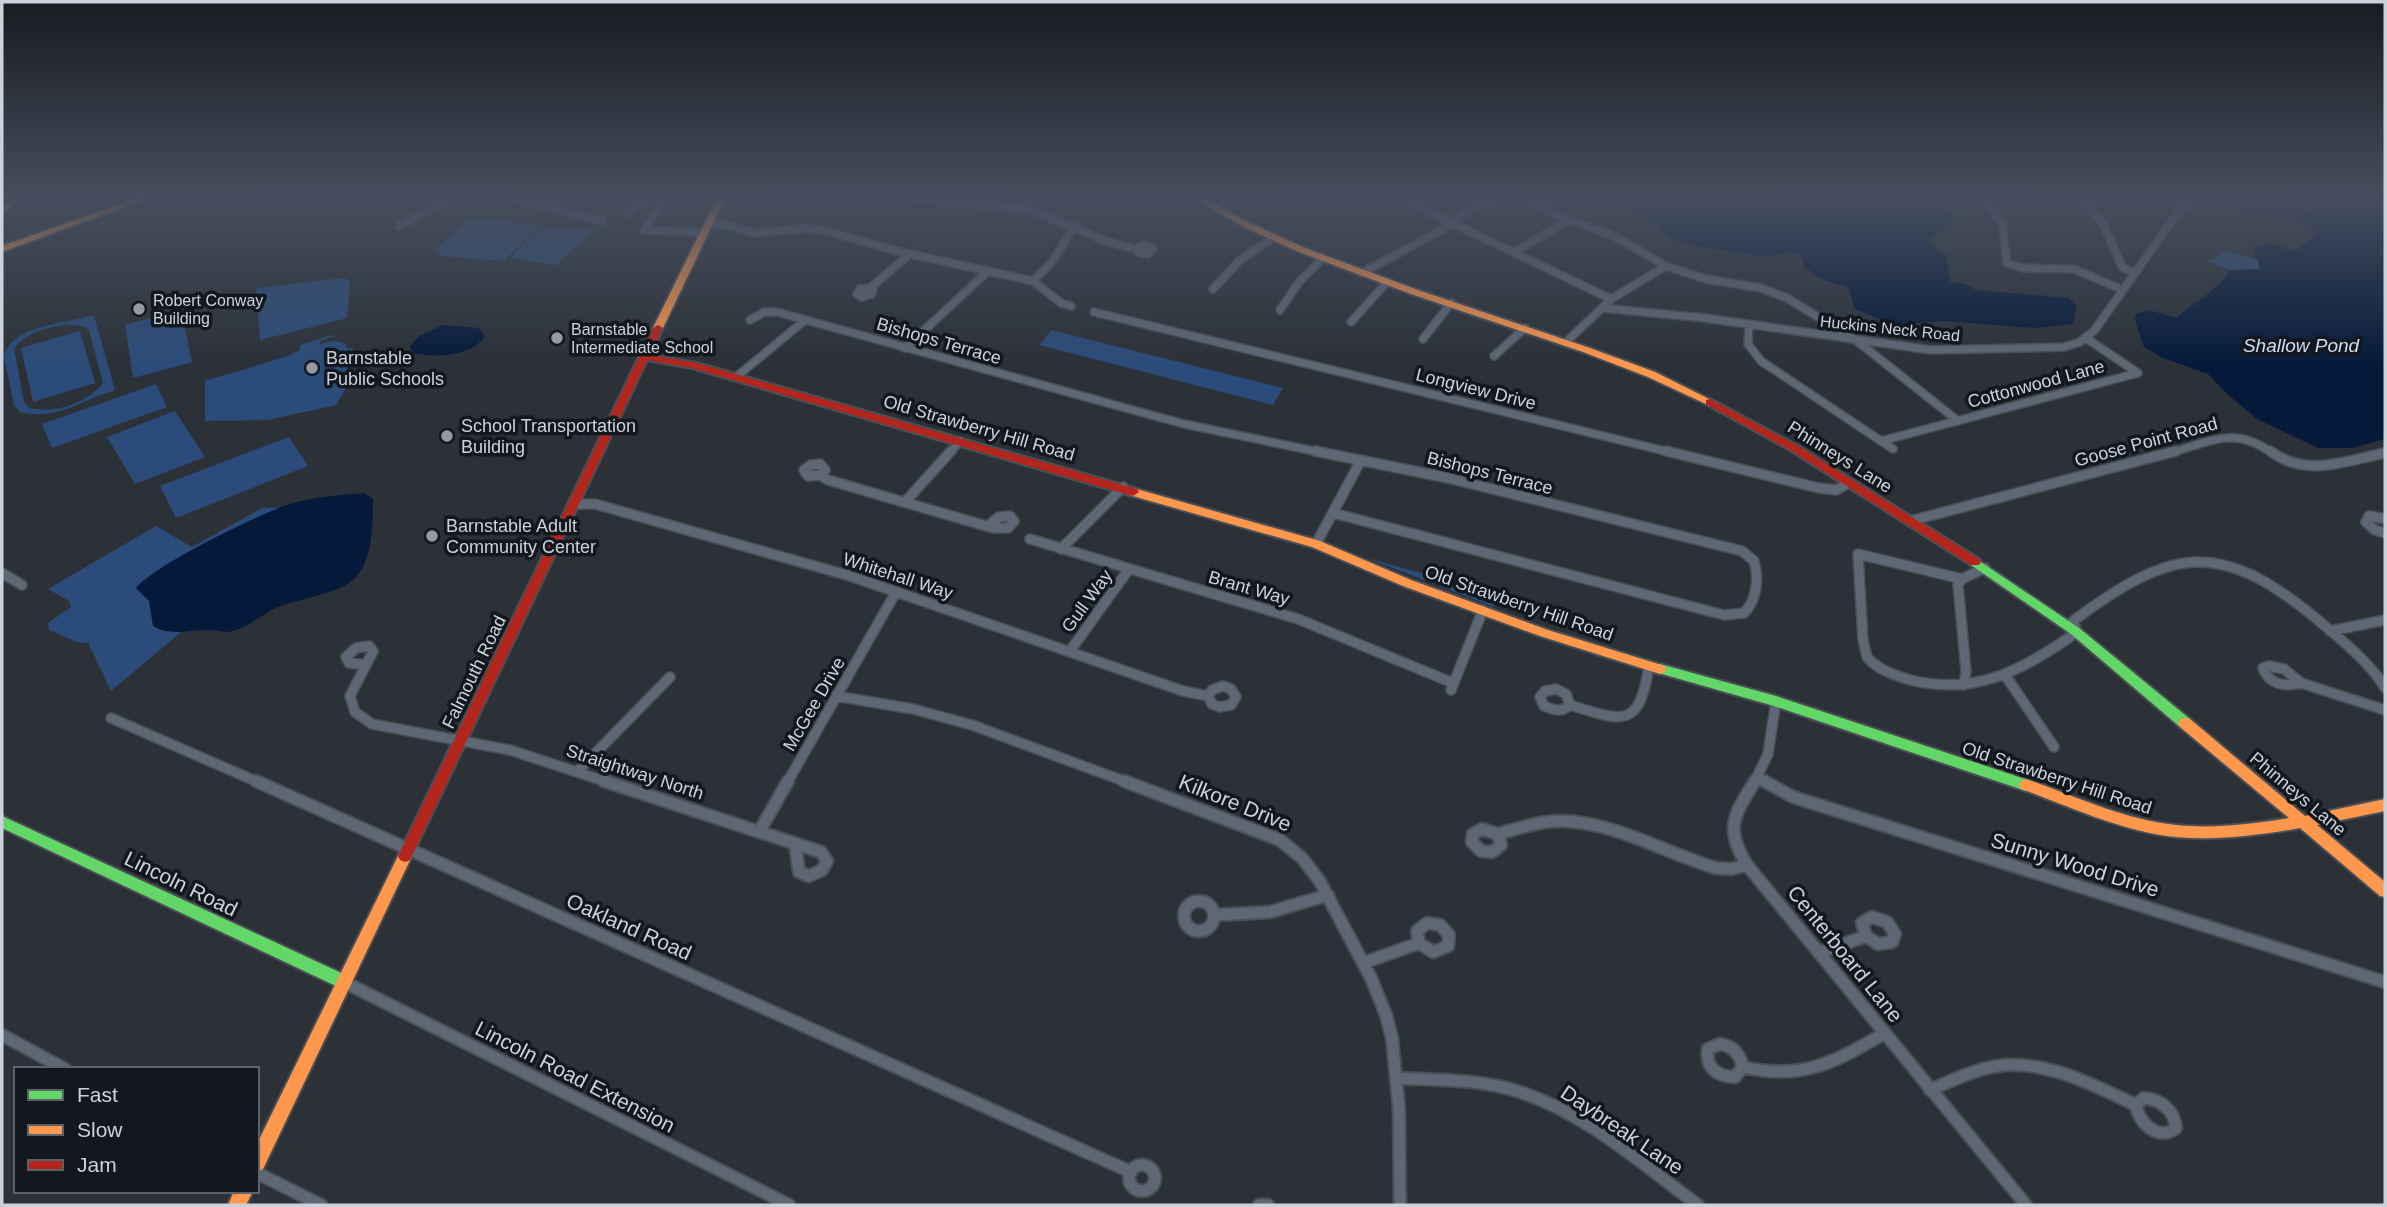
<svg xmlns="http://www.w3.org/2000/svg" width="2387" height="1207" font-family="Arial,sans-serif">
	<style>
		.green { fill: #2b4c7a; fill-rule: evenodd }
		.water { fill: #051a3a }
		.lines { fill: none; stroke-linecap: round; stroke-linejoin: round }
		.street-far2-casing { stroke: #4a4e55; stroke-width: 10 }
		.street-far1-casing { stroke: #4a4e55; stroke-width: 12 }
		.street-casing { stroke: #4a4e55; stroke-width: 15 }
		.fast-casing { stroke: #4a4e55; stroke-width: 4 }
		.slow-casing { stroke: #4a4e55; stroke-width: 4 }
		.jam-casing { stroke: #4a4e55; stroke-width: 4 }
		.street-far2 { stroke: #5e6875; stroke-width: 7 }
		.street-far1 { stroke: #5e6875; stroke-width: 9 }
		.street { stroke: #5e6875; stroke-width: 11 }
		.fast { fill: #63d668; fill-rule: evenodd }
		.slow { fill: #ff974d; fill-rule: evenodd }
		.jam { fill: #b3261e; fill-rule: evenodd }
		.poi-dot { fill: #949aa2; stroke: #13171e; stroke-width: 2.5 }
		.labels { text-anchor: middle; stroke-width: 7; stroke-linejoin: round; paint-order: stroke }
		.far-poi-label { font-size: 16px; fill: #ccd2db; stroke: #13171e; text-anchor: start }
		.far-street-label { font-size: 16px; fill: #ccd2db; stroke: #13171e }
		.street-label { font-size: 18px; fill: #ccd2db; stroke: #13171e }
		.poi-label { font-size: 18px; fill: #ccd2db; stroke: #13171e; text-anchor: start }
		.water-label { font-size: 19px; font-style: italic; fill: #cfddf0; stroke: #13171e }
		.near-street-label { font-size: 21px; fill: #ccd2db; stroke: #13171e }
	</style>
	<rect width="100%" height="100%" fill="#2c3138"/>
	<path class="green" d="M 470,218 L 540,224 L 504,261 L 440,256 L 434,251 Z
		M 538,229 L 595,230 L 556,265 L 510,258 Z
		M 2221,251 L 2229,251 L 2258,260 L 2260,269 L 2233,271 L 2205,261 L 2216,259 Z
		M 343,278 L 350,280 L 347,318 L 260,340 L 256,288 Z
		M 181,310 L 192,362 L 133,378 L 125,325 Z
		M 94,315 L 115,390 C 82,400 57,421 20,412 L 14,405 L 4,357 C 10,325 69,323 94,315 ZM 67,325 L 83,326 L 89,330 L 103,383 C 87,403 56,414 30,408 L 24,402 L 14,349 C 26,332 48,327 67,325 Z
		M 1052,330 L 1079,337 L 1283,388 L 1273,405 L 1039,345 Z
		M 80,331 L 95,383 L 33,402 L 21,348 Z
		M 331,335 L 334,336 L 320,341 L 320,344 L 333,341 L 345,343 L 346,348 L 354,349 L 355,359 L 351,365 L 349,350 L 346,350 L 349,383 L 336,405 L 268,420 L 205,421 L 205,381 L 285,357 L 300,350 L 300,345 Z
		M 156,384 L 167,407 L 52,448 L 42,424 Z
		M 175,411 L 205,457 L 135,484 L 107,437 Z
		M 289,437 L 308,466 L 176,518 L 160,486 Z
		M 371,507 L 199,617 L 111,691 L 88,643 L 77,642 L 49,630 L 48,623 L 71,607 L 69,601 L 48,589 L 156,526 L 192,547 L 262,508 Z
		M 1364,557 L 1499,595 L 1494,607 Z"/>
	<path class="water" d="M 1603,196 L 1938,196 L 1940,203 L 1955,216 L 1950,223 L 1929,239 L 1929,244 L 1947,256 L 1950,282 L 1965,284 L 1976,290 L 2068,298 L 2077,306 L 2073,324 L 2034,328 L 1945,321 L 1893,325 L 1855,309 L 1848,287 L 1824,280 L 1805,268 L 1800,254 L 1789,252 L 1768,257 L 1696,246 L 1670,237 L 1639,212 L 1622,207 Z
		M 2331,196 L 2385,196 L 2385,439 L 2353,448 L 2318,448 L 2257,419 L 2227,394 L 2208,374 L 2163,358 L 2144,347 L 2135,320 L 2136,314 L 2148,310 L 2177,318 C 2194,301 2217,292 2230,270 L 2260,269 L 2258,260 L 2253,257 L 2257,257 L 2254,249 L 2255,247 L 2272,244 L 2294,251 L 2311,239 L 2317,231 L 2306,223 L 2287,217 L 2232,207 L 2243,200 L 2302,209 L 2312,209 L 2326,203 L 2316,199 Z
		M 442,325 L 479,328 L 485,337 C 469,357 436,358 412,353 L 410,346 L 418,337 Z
		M 364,493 L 373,499 C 373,522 373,562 354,579 C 337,595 297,598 274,609 C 260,616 242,631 226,632 C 221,632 216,630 210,630 C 190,629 172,637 153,626 L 149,601 L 136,588 C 153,566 260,513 290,504 C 313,497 340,495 364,493 Z"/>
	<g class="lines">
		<defs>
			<path id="street-far2" d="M 503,196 L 602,221
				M 666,196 L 644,230 L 704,233
				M 887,196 L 1031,210 L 1109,242 L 1136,249
				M 1396,196 L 1611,299
				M 1513,196 L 1537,202 L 1554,214 L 1616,237 L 1666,266 L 1611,299 L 1602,308
				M 1983,196 L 2002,223 L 2007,263 L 2023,268 L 2074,269 L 2123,290
				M 2080,196 L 2104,225 L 2122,267 L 2135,273
				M 537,205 L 551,196
				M 628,213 L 648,196
				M 708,224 L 723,224 L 755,233 L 807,228 L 827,231 L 893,250 L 1033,281 L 1061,303 L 1071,306
				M 399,226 L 455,196
				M 1145,245 L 1153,249 L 1148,254 L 1139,253 L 1136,249 Z
				M 1514,252 L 1569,220
				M 1054,259 L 1075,225
				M 1666,266 L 1706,279 L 1761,288 L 1787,298 L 1857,341 L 1958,421
				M 1362,273 L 1447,227 L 1469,210 L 1504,196
				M 1033,281 L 1050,264
				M 870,288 L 873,290 L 872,294 L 862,297 L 857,294 L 860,289 Z
				M 870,288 L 910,254
				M 1213,289 L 1240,260 L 1272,238
				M 1280,310 L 1299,282 L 1322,259
				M 1094,312 L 1673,453
				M 750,320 L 765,312 L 777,312 L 1184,424 L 1324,453
				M 1351,322 L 1387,282
				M 1749,326 L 1748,344 L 1761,361 L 1881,441 L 2138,373 L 2086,338
				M 1423,339 L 1451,303
				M 1566,342 L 1602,308 L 1705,318 L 1931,350 L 2064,347 L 2080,342 L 2094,331 L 2179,211 L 2195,196
				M 905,348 L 987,272
				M 1494,356 L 1525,328
				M 736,377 L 804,321
				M 1881,441 L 1893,449
				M 950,453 L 960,441
				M 2169,453 C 2211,442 2234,425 2272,453"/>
			<path id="street-far1" d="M 1315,451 L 1448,478 L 1742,551 L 1754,561 C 1759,578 1757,600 1744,613 L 1724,615 L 1333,513
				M 1666,451 L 1819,488 L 1836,490 L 1849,483
				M 2270,451 C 2306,478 2345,461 2385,453
				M 820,464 L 825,470 L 820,475 L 808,476 L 804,470 L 811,465 Z
				M 820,475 L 828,480 L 993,528 L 1008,528 L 1014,521 L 1010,516 L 999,517 L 988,526
				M 905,502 L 951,451
				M 574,504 L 595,504 L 850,576 L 1183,691 L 1208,696
				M 2385,519 L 2369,516 L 2366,522 L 2375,530 L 2385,533
				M 1910,521 L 2176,451
				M 1030,539 L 1298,619 L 1453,683
				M 1316,544 L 1361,460
				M 1061,549 L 1123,487
				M 1985,568 L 1962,579 L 1858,554 L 1863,640 L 1867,657 C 1878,670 1894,675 1910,680 C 1977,696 2023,670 2077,632 L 2073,621 C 2173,547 2219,538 2318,620 C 2342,641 2369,661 2385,688
				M 2,573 L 22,585
				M 1962,579 L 1958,585 L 1966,671 L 1964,685
				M 2330,631 L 2385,620
				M 369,646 L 373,651 L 366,665 L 349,663 L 346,657 L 356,648 Z
				M 1070,651 L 1129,569
				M 366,665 L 350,696 L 355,712 L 372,724 L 510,750 L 610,783
				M 2269,666 L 2284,669 L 2301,683 C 2285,687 2269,685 2263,668 Z
				M 2005,675 L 2054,747
				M 2301,683 L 2385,710
				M 1223,686 L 1231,689 L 1236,697 L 1231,705 L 1220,707 L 1212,704 L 1208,696 L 1212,690 Z
				M 1556,689 L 1566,694 L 1570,705 C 1562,713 1554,710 1544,706 L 1540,697 L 1545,691 Z
				M 1451,690 L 1483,610
				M 836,696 L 913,709 L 972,725 L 1129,783
				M 1570,705 C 1624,722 1639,729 1649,666
				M 111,718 L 260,783
				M 577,772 L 670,677
				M 1757,777 L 1767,783
				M 787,783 L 896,592
				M 1754,783 L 1768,754 L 1776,701"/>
			<path id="street" d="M 256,781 L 1131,1172
				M 604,781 L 821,852 L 827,861 L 822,870 L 809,876 L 799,872 L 795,844
				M 1124,781 L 1280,840 L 1302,858 L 1319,880 L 1371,978 L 1386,1015 L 1392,1038 L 1399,1109 L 1400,1205
				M 1755,781 C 1734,815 1724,828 1747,865 L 2026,1205
				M 1764,781 L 1793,797 L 2385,982
				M 1482,829 L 1498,834 L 1501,845 L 1492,852 L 1481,851 L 1472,842 L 1473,834 Z
				M 759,832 L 788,781
				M 1498,834 C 1519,828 1540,821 1561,821 C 1615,822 1665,853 1716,868 L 1731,869 L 1747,865
				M1184 916a15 15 0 1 1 30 0a15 15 0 1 1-30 0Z
				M 1215,915 L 1270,912 L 1328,895
				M 1872,917 L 1887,922 L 1895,934 L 1892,942 L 1878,944 L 1866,936 L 1862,923 Z
				M 1427,923 L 1440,925 L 1449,935 L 1448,946 L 1433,952 L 1419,943 L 1417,931 Z
				M 1819,953 L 1866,936
				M 1363,963 L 1419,943
				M 344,982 L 789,1205
				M 2,1035 L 65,1069
				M 1720,1044 C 1733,1046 1740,1054 1743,1067 L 1735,1077 C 1717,1077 1705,1067 1708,1049 Z
				M 1743,1067 C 1802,1081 1835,1062 1885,1033
				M 1397,1078 C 1438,1080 1481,1079 1520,1092 C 1587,1114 1642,1164 1698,1205
				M 1930,1090 C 1951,1081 1973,1070 1997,1066 C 2046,1059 2093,1085 2136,1105
				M 2144,1098 C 2162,1100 2174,1110 2176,1128 C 2159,1142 2138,1123 2136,1105 Z
				M1129 1178a13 13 0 1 1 26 0a13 13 0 1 1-26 0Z
				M 257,1173 L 321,1205
				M 1259,1205 L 1268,1205"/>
			<path id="fast" d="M 15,196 L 24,196 L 2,214 L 2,207 Z
				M 1975,558 L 2079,628 L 2190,719 L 2192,723 L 2190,727 L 2180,727 L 2071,634 L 1971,565 L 1969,562 L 1971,559 Z
				M 1660,664 L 1776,696 L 2031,781 L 2033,785 L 2031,789 L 2026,791 L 1774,706 L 1655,672 L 1654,669 L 1655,666 Z
				M 2,816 L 350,977 L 352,982 L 350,987 L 344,989 L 338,987 L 2,828 Z"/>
			<path id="slow" d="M 143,196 L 154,196 L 2,252 L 2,246 Z
				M 718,196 L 726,196 L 663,328 L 658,331 L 655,330 L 653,328 Z
				M 1190,196 L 1199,196 L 1250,223 L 1305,248 L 1418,290 L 1590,348 L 1655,372 L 1715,402 L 1714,404 L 1706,404 L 1648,377 L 1583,352 L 1411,294 L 1299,252 L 1244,227 Z
				M 1133,488 L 1320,541 L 1411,580 L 1548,630 L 1665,666 L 1666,669 L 1665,672 L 1660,674 L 1540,636 L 1403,586 L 1312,547 L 1129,495 L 1127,492 Z
				M 2185,718 L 2190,719 L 2305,816 L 2385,799 L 2385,811 L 2317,825 L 2385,882 L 2385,897 L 2380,896 L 2300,828 C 2260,835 2218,841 2176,837 C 2123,832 2071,807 2021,789 L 2019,785 L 2021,781 L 2026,779 C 2075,796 2124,820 2176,825 C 2213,829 2251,824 2289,818 L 2180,727 L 2178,723 L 2180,719 Z
				M 405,850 L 410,852 L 412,856 L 263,1169 L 257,1172 L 257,1144 L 400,852 Z
				M 234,1191 L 253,1191 L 246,1205 L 228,1205 Z"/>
			<path id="jam" d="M 658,325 L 663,328 L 650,355 L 697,363 L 1137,489 L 1139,492 L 1133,496 L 1129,495 L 692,368 L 647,360 L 410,860 L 405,862 L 400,860 L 398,856 L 653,328 Z
				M 1710,399 L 1798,446 L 1979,559 L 1981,562 L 1979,565 L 1971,565 L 1790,450 L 1706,404 L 1706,400 Z"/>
		</defs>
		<use href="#street-far2" class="street-far2-casing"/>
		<use href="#street-far1" class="street-far1-casing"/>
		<use href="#street" class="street-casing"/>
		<use href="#fast" class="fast-casing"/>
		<use href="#slow" class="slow-casing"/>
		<use href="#jam" class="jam-casing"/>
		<use href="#street-far2" class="street-far2"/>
		<use href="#street-far1" class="street-far1"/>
		<use href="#street" class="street"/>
		<use href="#fast" class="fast"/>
		<use href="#slow" class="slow"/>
		<use href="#jam" class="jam"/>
	</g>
	<linearGradient id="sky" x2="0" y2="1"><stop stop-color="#181b1f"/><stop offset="0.54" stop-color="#454e5e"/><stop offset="1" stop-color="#454e5e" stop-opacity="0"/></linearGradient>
	<rect width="2387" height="365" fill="url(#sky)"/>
	<g class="poi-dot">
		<circle cx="139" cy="309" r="7"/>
		<circle cx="557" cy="338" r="7"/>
		<circle cx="312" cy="368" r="7"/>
		<circle cx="447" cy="436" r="7"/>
		<circle cx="432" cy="536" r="7"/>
	</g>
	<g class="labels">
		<g class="far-poi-label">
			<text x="153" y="306">Robert Conway<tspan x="153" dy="18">Building</tspan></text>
			<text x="571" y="335">Barnstable<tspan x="571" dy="18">Intermediate School</tspan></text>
		</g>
		<g class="far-street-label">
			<text transform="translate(1890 328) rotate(6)" y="6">Huckins Neck Road</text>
		</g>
		<g class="street-label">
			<text transform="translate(939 341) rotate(16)" y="6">Bishops Terrace</text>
			<text transform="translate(2036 384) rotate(-15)" y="6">Cottonwood Lane</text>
			<text transform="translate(1476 389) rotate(14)" y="6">Longview Drive</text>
			<text transform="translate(979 428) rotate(16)" y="6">Old Strawberry Hill Road</text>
			<text transform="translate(2146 442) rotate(-15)" y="6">Goose Point Road</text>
			<text transform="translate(1840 457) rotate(32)" y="6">Phinneys Lane</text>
			<text transform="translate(1490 473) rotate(14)" y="6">Bishops Terrace</text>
			<text transform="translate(898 576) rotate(18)" y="6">Whitehall Way</text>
			<text transform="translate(1249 588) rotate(16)" y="6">Brant Way</text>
			<text transform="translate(1087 601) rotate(-54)" y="6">Gull Way</text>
			<text transform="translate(1519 603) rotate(19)" y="6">Old Strawberry Hill Road</text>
			<text transform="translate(474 672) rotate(-64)" y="6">Falmouth Road</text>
			<text transform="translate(814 704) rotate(-60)" y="6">McGee Drive</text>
			<text transform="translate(635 772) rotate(18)" y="6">Straightway North</text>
			<text transform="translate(2057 778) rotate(18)" y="6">Old Strawberry Hill Road</text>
			<text transform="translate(2298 794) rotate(40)" y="6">Phinneys Lane</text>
		</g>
		<g class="poi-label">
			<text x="326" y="364">Barnstable<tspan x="326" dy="21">Public Schools</tspan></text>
			<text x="461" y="432">School Transportation<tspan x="461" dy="21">Building</tspan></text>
			<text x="446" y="532">Barnstable Adult<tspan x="446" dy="21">Community Center</tspan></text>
		</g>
		<g class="water-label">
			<text x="2301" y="352">Shallow Pond</text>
		</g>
		<g class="near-street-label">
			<text transform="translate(1235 803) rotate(22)" y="7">Kilkore Drive</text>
			<text transform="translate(2075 865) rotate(17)" y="7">Sunny Wood Drive</text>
			<text transform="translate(181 884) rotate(26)" y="7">Lincoln Road</text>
			<text transform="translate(629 927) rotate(24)" y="7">Oakland Road</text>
			<text transform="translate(1845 954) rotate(51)" y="7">Centerboard Lane</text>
			<text transform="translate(575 1077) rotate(27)" y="7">Lincoln Road Extension</text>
			<text transform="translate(1622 1130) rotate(34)" y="7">Daybreak Lane</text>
		</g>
	</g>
	<rect width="2387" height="1207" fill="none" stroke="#ccd2db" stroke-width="7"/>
	<rect x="14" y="1067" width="245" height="126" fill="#13171e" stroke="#5d626a" stroke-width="2"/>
	<rect x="28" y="1090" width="35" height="10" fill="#63d668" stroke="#5d626a" stroke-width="2"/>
	<text x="77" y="1102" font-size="21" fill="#ccd2db">Fast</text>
	<rect x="28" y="1125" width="35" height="10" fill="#ff974d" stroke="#5d626a" stroke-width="2"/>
	<text x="77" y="1137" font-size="21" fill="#ccd2db">Slow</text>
	<rect x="28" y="1160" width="35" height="10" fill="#b3261e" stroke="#5d626a" stroke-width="2"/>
	<text x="77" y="1172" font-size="21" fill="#ccd2db">Jam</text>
</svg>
